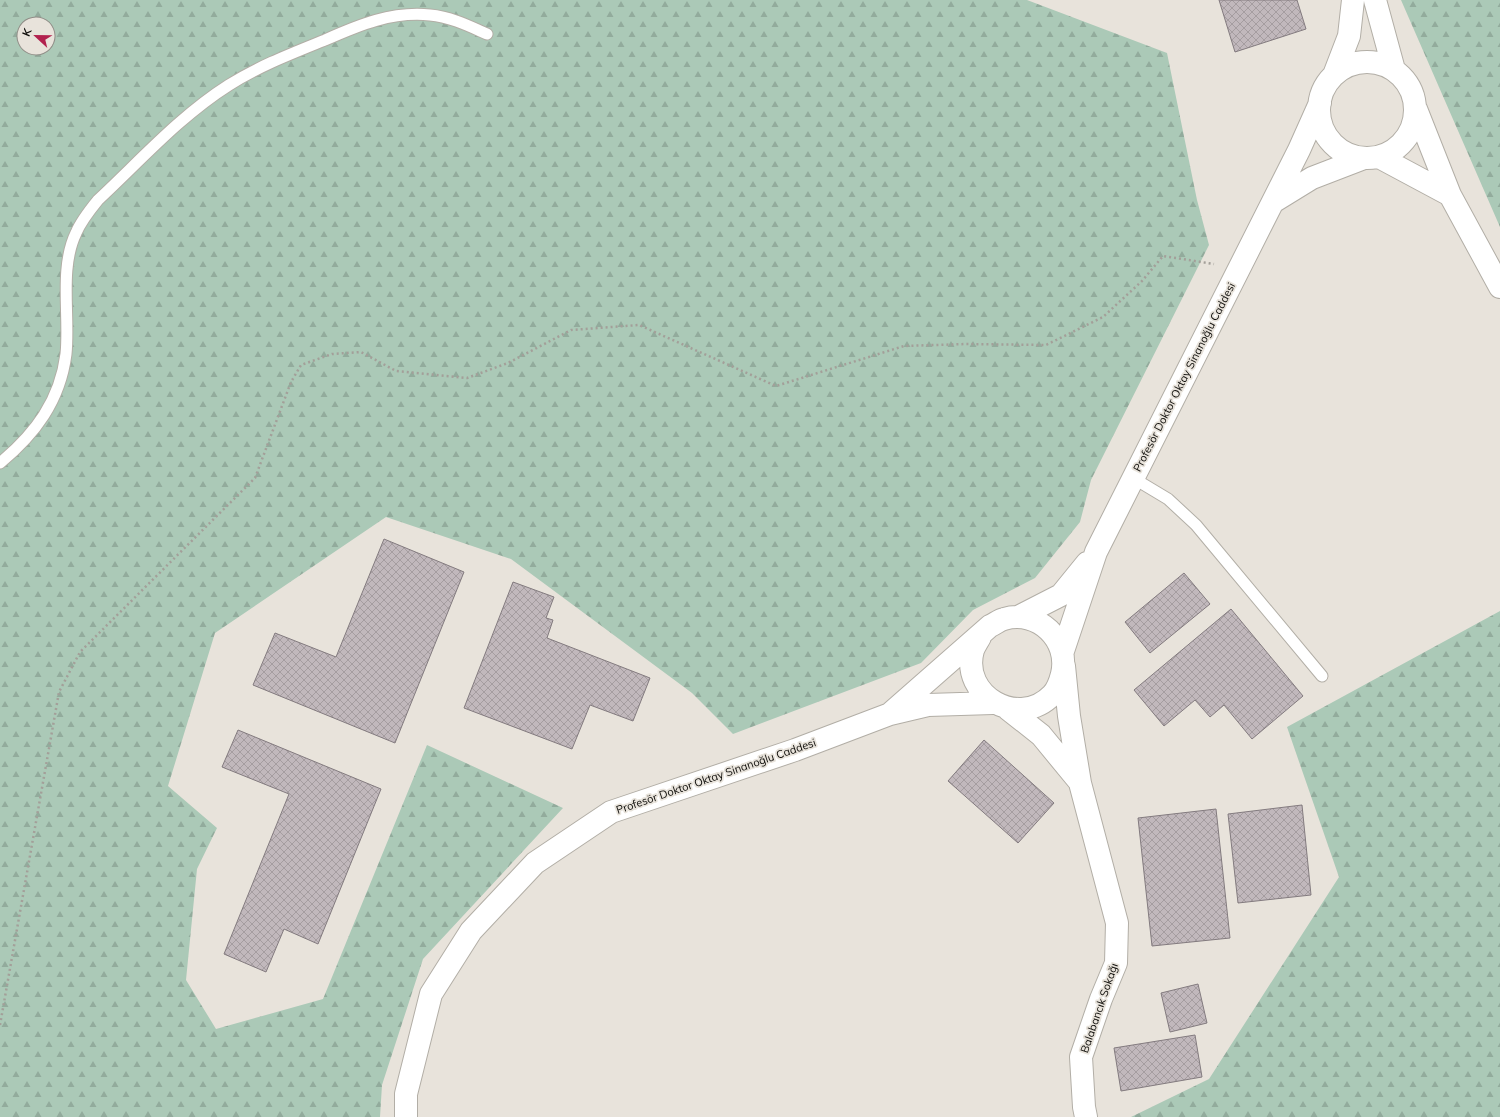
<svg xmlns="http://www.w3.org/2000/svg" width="1500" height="1117" font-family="Mulish,sans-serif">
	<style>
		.forest { fill: url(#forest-firs); fill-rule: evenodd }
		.building { fill: url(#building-cross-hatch); stroke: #837b7f }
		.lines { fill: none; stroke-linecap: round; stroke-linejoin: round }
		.service-casing { stroke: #b2aea6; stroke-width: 13 }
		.minor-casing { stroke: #b2aea6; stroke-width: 24 }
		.path { stroke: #a39f99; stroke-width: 2.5; stroke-dasharray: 2 3; stroke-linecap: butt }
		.service { stroke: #fff; stroke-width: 11 }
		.minor { stroke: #fff; stroke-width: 22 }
		.labels { text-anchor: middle; stroke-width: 3.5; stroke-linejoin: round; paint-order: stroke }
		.street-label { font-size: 11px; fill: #0d0c09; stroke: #e8e3db }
	</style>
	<defs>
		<pattern id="forest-firs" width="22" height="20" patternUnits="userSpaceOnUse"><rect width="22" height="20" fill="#abc9b7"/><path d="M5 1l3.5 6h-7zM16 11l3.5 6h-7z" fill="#92ab9c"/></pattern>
		<pattern id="building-cross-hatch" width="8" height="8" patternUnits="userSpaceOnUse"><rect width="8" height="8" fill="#c1b8bc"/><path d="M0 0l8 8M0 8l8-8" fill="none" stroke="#a59da0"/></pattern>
	</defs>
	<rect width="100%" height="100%" fill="#e8e3db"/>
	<path class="forest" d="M 0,0 L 1027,0 L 1167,53 L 1197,200 L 1209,245 L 1091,480 L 1080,522 L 1035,578 L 973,610 L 921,663 L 733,734 L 692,693 L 511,559 L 386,517 L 215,633 L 168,786 L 217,828 L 197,869 L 186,980 L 216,1029 L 323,999 L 427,745 L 563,808 L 423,959 L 382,1085 L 380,1117 L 0,1117 ZM 24,24 L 48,24 L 48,48 L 24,48 Z
		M 1401,0 L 1500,0 L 1500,227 Z
		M 1500,611 L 1500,1117 L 1131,1117 L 1209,1079 L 1339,877 L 1287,727 Z"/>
	<path class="building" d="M 1219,0 L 1297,0 L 1306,29 L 1235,52 Z
		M 384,539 L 464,572 L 395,743 L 253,685 L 275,633 L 336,657 Z
		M 1184,573 L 1210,604 L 1150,653 L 1125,622 Z
		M 513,582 L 554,597 L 546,618 L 553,620 L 547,638 L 650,678 L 633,721 L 590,705 L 572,749 L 464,708 Z
		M 1231,609 L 1303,696 L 1252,739 L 1224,705 L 1210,717 L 1195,700 L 1164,726 L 1134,690 Z
		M 238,730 L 381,789 L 318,944 L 284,929 L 266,972 L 224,954 L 289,794 L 222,767 Z
		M 984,740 L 1054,803 L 1018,843 L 948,781 Z
		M 1302,805 L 1311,895 L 1238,903 L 1228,814 Z
		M 1216,809 L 1230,938 L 1152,946 L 1138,818 Z
		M 1198,984 L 1207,1023 L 1170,1032 L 1161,993 Z
		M 1195,1035 L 1202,1077 L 1121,1091 L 1114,1048 Z"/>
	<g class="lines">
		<defs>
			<path id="service" d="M 0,463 C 35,434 60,401 66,354 C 70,316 59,268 76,233 C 81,221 89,211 98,200 C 140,161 180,116 229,85 C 259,66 293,53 325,40 C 359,25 392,11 430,15 C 451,17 469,26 487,34
				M 1133,478 L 1168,499 L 1196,525 L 1322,676"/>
			<path id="minor" d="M 1375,0 L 1394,70
				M1319 110a48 48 0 1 1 96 0a48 48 0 1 1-96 0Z
				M 1334,75 L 1349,36 L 1353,0
				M 1416,109 L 1450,195 L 1500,287
				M 1379,157 L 1450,195
				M 1273,202 L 1312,178 L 1364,158
				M 1018,617 L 1061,595 L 1087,563
				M 1063,651 L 1096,552 L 1299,150 L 1320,103
				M 1064,666 L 1069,716 L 1080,783 L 1117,923 L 1116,963 L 1101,999 L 1081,1057 L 1084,1107 L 1086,1117
				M 1008,709 L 1041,735 L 1078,780
				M 892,712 L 990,626 C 995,624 999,620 1004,619 C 1038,609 1070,640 1062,674 C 1060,682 1058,689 1052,695 C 1019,729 960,696 973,650 C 975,645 978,641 980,637
				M 406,1117 L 406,1094 L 431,994 L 471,931 L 535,863 L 611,812 L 795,750 L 890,714 L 928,705 L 993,703"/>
		</defs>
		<use href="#service" class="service-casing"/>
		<use href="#minor" class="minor-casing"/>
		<path class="path" d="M 0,1025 L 59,692 L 80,652 L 255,478 L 291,382 L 301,365 L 332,354 L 361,352 L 396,371 L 467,378 L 508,363 L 571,330 L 639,325 L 776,386 L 904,346 L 966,344 L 1046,345 L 1103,317 L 1142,281 L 1163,256 L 1214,264"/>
		<use href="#service" class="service"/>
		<use href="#minor" class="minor"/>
	</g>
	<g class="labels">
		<g class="street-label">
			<text transform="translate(1184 377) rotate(-63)" y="4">Profesör Doktor Oktay Sinanoğlu Caddesi</text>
			<text transform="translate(716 776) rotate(-19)" y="4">Profesör Doktor Oktay Sinanoğlu Caddesi</text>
			<text transform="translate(1099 1008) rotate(-71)" y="4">Balabancık Sokağı</text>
		</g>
	</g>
	<g transform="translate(36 36) rotate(292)"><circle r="19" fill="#e8e3db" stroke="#908d87"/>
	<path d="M0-3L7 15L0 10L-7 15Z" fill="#b2214e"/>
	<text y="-6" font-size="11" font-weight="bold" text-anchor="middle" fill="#0d0c09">K</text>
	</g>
</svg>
